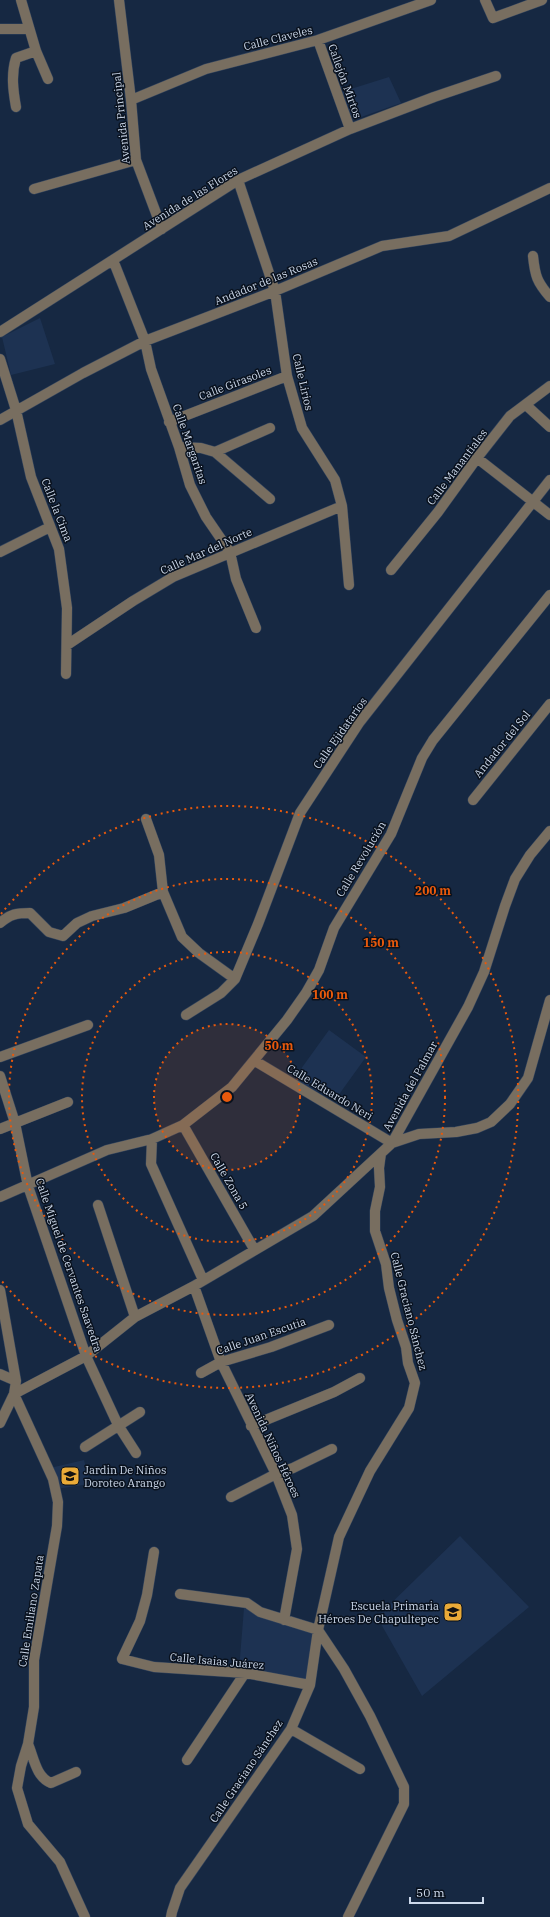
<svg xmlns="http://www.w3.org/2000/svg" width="550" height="1917" font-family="'IBM Plex Serif',serif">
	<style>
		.built { fill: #1d3252 }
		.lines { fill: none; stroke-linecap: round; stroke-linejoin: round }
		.minor-casing { stroke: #33445d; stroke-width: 11 }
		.minor { stroke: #786e60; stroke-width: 10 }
		.ring { fill: none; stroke: #e8590c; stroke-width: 2; stroke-dasharray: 2 4 }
		.labels { text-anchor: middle; stroke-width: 3; stroke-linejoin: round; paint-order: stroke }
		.street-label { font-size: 11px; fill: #ccd8ea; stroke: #09111d }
		.poi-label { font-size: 11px; fill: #ccd8ea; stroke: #09111d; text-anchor: start }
		.centre { fill: #e8590c; stroke: #09111d; stroke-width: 2 }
		.ring-label { font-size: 12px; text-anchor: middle; font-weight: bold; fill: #e8590c; stroke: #09111d; stroke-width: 3; stroke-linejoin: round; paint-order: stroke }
	</style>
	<rect width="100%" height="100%" fill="#162842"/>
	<path class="built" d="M 389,77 L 401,103 L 350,121 L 338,93 Z
		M 40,318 L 55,364 L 11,375 L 2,337 Z
		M 329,1030 L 366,1057 L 335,1100 L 293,1080 Z
		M 84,1460 L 90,1484 L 56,1489 L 50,1468 Z
		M 460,1536 L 529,1607 L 422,1696 L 377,1617 Z
		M 244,1608 L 315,1631 L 305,1682 L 239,1670 Z"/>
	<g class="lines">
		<defs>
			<path id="minor" d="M 21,0 L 36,51 L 48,79
				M 119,0 L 131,100 L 136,160 L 162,229
				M 485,0 L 493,18 L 542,0
				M 0,29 L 28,29
				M 318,40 L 350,129
				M 131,100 L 206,69 L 318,40 L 431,0
				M 16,107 C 13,90 11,74 16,58 L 36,51
				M 238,180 L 275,291 L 287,376 L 302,428 L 335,480 L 342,506 L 349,585
				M 34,189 L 136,160
				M 533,256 C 535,276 537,282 550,297
				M 113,260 L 145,341 L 151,369 L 179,447 L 190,485 L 206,517 L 230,552 L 236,579 L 256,628
				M 0,332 L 238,180 L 350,129 L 434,97 L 496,76
				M 0,359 L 16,410 L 31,477 L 59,549 L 67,608 L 66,674
				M 526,405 L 550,427
				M 0,420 L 83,373 L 145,341 L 275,291 L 382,246 L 449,236 L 550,188
				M 169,422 L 287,376
				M 179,447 L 201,448 L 215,452 L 270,499
				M 215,452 L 270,428
				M 477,458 L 550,515
				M 0,552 L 50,527
				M 391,570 L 438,512 L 477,458 L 510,416 L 550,386
				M 67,645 L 133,601 L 173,577 L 342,506
				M 473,800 L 550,704
				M 146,819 L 159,855 L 163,892 L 182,937 L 199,953 L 235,979
				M 0,923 C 10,914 17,913 30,913 L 49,932 L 63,936 L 77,923 L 92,916 L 124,908 L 163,892
				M 186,1015 L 221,993 L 235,979 L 258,924 L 300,813 L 359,723 L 550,480
				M 0,1057 L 88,1025
				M 255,1061 L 392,1143 L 419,1134 L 456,1132 L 477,1128 L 491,1122 L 510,1104 L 528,1078 L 550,1000
				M 0,1076 L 15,1123 L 28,1186 L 86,1356 L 118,1425 L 136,1453
				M 183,1125 L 254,1249
				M 0,1129 L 68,1102
				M 152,1139 L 151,1164 L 203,1280
				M 0,1197 L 107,1150 L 152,1139 L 183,1125 L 232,1087 L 287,1020 L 306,993 L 319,970 L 334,928 L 391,834 L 422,758 L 433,740 L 550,595
				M 98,1205 L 135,1317
				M 194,1286 L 221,1362 L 276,1474 L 292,1515 L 297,1549 L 284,1620
				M 0,1290 L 16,1381
				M 201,1373 L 221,1362 L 271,1347 L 329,1325
				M 0,1374 L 16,1381 L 14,1394 L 53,1479 L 58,1502 L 57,1526 L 34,1660 L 34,1707 L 28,1744 L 21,1766 L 17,1788 L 28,1824 L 60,1862 L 85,1917
				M 0,1423 L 14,1394 L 86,1356 L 135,1317 L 194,1286 L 313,1216 L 392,1143 L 468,1007 L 484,972 L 505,906 L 515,879 L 530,855 L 550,831
				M 251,1426 L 334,1392 L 360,1378
				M 85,1447 L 140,1412
				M 231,1497 L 276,1474 L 293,1468 L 332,1449
				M 154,1552 L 147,1595 L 140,1621 L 122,1659 L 154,1667 L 245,1673 L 310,1685
				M 180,1594 L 247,1603 L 260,1612 L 318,1630 L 344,1669 L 370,1716 L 404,1787 L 404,1804 L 348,1917
				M 291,1729 L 360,1769
				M 28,1744 C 34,1758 36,1777 51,1783 L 76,1772
				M 187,1760 L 245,1673
				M 171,1917 L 172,1912 L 180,1888 L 291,1729 L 310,1685 L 318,1630 L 339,1537 L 370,1471 L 409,1408 L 415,1383 L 408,1363 L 406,1347 L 397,1320 L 389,1288 L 386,1264 L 375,1231 L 375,1211 L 380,1187 L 379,1168 L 381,1153"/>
		</defs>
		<use href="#minor" class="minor-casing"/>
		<use href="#minor" class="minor"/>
	</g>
	<circle cx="227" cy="1097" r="73" fill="#e8590c" fill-opacity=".12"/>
	<g class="ring">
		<circle cx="227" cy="1097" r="73"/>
		<circle cx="227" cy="1097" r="145"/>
		<circle cx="227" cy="1097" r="218"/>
		<path d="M1 914A291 291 0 1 1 1 1280"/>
	</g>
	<defs>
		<symbol id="school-square" viewBox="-11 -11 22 22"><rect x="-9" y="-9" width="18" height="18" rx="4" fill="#e9aa38" stroke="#09111d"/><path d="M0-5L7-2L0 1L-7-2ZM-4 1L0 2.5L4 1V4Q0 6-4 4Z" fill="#111"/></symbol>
	</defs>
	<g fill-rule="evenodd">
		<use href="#school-square" x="59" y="1465" width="22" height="22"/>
		<use href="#school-square" x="442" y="1601" width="22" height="22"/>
	</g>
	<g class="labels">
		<g class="street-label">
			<text transform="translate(278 38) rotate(-14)" y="4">Calle Claveles</text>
			<text transform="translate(345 81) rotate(70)" y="4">Callejón Mirtos</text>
			<text transform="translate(121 118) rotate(-96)" y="4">Avenida Principal</text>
			<text transform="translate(190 198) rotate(-32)" y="4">Avenida de las Flores</text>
			<text transform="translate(266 281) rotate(-22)" y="4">Andador de las Rosas</text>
			<text transform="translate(303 382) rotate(77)" y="4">Calle Lirios</text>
			<text transform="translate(235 383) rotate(-21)" y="4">Calle Girasoles</text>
			<text transform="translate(190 444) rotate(71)" y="4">Calle Margaritas</text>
			<text transform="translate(457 467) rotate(-53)" y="4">Calle Manantiales</text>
			<text transform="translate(57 510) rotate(69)" y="4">Calle la Cima</text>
			<text transform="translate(206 551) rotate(-24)" y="4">Calle Mar del Norte</text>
			<text transform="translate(340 733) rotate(-55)" y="4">Calle Ejidatarios</text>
			<text transform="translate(502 744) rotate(-51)" y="4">Andador del Sol</text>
			<text transform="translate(361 859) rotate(-59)" y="4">Calle Revolución</text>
			<text transform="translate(410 1086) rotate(-61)" y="4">Avenida del Palmar</text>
			<text transform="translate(330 1092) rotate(31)" y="4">Calle Eduardo Neri</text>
			<text transform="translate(229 1181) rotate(60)" y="4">Calle Zona 5</text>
			<text transform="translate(69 1265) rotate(71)" y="4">Calle Miguel de Cervantes Saavedra</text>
			<text transform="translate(409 1311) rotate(76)" y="4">Calle Graciano Sánchez</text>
			<text transform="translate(261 1336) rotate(-19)" y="4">Calle Juan Escutia</text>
			<text transform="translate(273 1445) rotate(65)" y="4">Avenida Niños Héroes</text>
			<text transform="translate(31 1611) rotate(-81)" y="4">Calle Emiliano Zapata</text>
			<text transform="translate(217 1661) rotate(5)" y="4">Calle Isaias Juárez</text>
			<text transform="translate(246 1771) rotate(-56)" y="4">Calle Graciano Sánchez</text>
		</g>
		<g class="poi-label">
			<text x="84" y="1474">Jardin De Niños<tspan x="84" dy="13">Doroteo Arango</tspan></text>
			<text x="439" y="1610" text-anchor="end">Escuela Primaria<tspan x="439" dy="13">Héroes De Chapultepec</tspan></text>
		</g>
	</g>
	<circle cx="227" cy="1097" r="6" class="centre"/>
	<g class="ring-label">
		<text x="433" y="895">200 m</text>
		<text x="381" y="947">150 m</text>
		<text x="330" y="999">100 m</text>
		<text x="279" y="1050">50 m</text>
	</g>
	<path d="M410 1897v6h73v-6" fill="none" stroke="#ccd8ea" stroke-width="2"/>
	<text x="416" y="1897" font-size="12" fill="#ccd8ea" stroke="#09111d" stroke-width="3" paint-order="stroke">50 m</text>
</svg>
